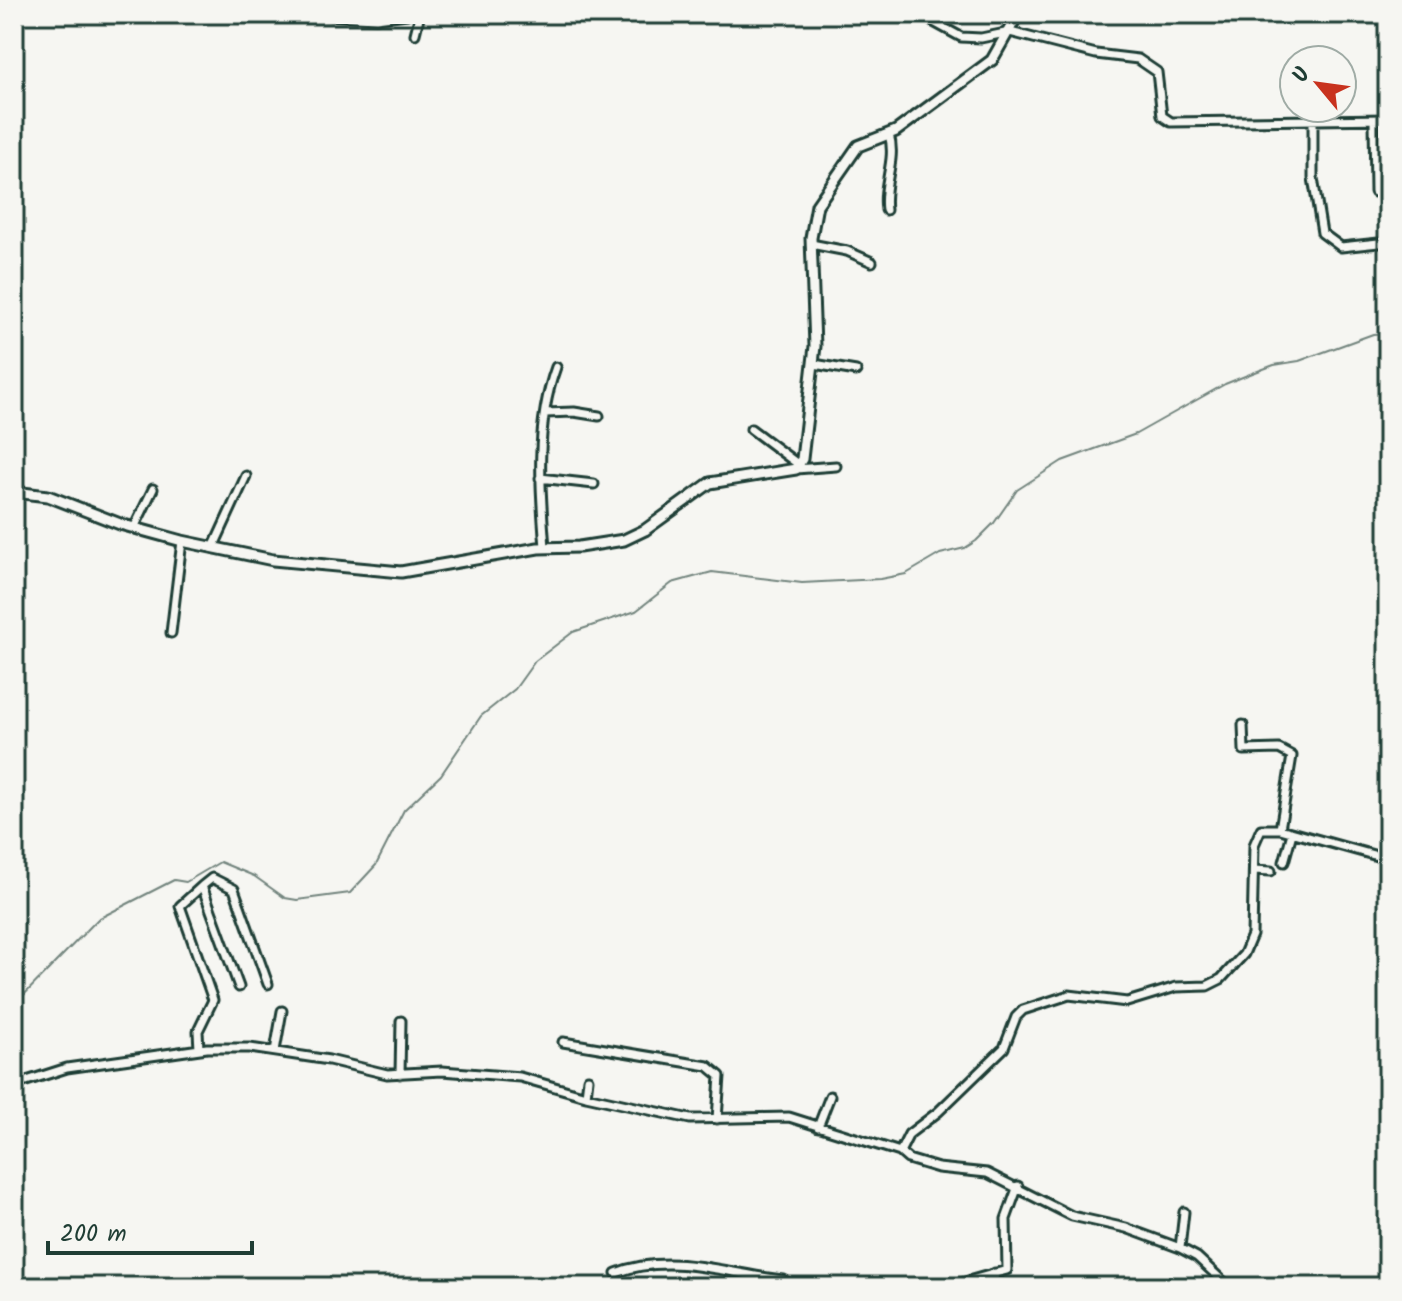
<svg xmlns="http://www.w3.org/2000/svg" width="1402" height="1301" font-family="Kalam,sans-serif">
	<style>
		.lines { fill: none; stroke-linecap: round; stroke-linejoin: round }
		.stream { stroke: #72847d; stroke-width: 2 }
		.minor-casing { stroke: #1f3d34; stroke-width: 13 }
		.tertiary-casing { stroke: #1f3d34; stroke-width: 15 }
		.minor { stroke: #f6f6f2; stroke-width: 7 }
		.tertiary { stroke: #f6f6f2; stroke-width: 9 }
	</style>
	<rect width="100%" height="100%" fill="#f6f6f2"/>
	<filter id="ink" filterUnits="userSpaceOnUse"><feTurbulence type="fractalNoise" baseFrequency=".0125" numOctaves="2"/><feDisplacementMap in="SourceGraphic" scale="16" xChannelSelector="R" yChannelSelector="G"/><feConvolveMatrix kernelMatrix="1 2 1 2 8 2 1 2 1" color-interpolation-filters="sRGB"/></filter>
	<g filter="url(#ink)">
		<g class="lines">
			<path class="stream" d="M 14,1005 L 98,919 L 174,880 L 186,882 L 220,862 L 254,876 L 285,898 L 297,900 L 350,893 L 376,865 L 404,810 L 441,775 L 481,716 L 515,689 L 535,661 L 573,632 L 636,611 L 672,583 L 712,572 L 802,583 L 880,579 L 906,574 L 940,554 L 965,548 L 976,541 L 994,523 L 1017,490 L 1062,461 L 1136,434 L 1225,384 L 1250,374 L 1274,365 L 1299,361 L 1373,334 L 1388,333"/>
			<defs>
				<path id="minor" d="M 299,14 L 376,18 L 407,14
					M 919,14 L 961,37 L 981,38 L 1010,32 L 1096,54 L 1138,59 L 1157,72 L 1162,116 L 1171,122 L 1388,119
					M 415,34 L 420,14
					M 1374,120 L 1375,192
					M 1313,121 L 1313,178 L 1322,233 L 1341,247 L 1388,242
					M 886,210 C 882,183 897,161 889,134
					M 811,244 L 847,251 L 872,262
					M 814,364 L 856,371
					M 545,413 L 574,412 L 599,416
					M 751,429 L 799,465
					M 796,469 L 836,466
					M 540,478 L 594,484
					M 134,528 L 153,489
					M 545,547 C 540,488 535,425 556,367
					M 213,548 L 246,476
					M 171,633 L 182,541
					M 1243,725 L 1244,750 L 1279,749 L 1292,756 L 1280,829
					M 1284,862 L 1292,833
					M 1254,870 L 1271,871
					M 202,886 L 212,878 L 234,889 L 268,984
					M 563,1042 L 708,1066 L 720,1076 L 717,1119
					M 199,1049 L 198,1031 L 213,1000 L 180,906 L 202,886 L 239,987
					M 275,1051 L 282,1011
					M 400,1074 L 401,1021
					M 14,1085 L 67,1068 L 207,1048 L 250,1048 L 329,1060 L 387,1074 L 442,1071 L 520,1077 L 586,1096 L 690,1119 L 789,1117 L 900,1152 L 909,1134 L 938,1112 L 1004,1048 L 1016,1017 L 1023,1010 L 1069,995 L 1127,1002 L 1176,987 L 1207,986 L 1221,979 L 1244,954 L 1252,935 L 1254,845 L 1261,829 L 1280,829 L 1388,859
					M 586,1096 L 588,1079
					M 818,1127 L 830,1096
					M 900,1152 L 908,1159 L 938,1168 L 987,1173 L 1072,1216 L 1126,1228 L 1180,1248 L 1197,1257 L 1229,1287
					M 1180,1248 L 1184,1212
					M 616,1273 C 672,1252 727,1274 783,1280 L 797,1287
					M 947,1287 L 1007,1270 L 1006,1219 L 1018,1186
					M 993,1287 L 995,1273"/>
				<path id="tertiary" d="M 14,492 L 48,496 L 120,524 L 182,541 L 273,560 L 401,572 L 538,548 L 579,547 L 624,540 L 645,530 L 710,483 L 796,469 L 802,459 L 815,346 L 811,238 L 817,205 L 858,146 L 896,131 L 992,60 L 1018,14
					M 14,1281 L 34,1287"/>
			</defs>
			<use href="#minor" class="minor-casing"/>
			<use href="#tertiary" class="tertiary-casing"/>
			<use href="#minor" class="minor"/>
			<use href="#tertiary" class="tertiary"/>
		</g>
	</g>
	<rect width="1402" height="1301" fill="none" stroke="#f6f6f2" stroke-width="48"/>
	<rect x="24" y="24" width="1354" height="1253" fill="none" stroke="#1f3d34" stroke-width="3" filter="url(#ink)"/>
	<g transform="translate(1318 84) rotate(299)"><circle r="38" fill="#f6f6f2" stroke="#a0aca6" stroke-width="2"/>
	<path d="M0-6L14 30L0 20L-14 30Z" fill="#c8321e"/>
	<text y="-12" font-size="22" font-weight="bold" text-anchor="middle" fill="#1f3d34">U</text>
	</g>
	<path d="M48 1241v12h204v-12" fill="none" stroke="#1f3d34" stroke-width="4"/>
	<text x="60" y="1241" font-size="24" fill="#1f3d34" stroke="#f6f6f2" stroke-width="6" paint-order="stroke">200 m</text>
</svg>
